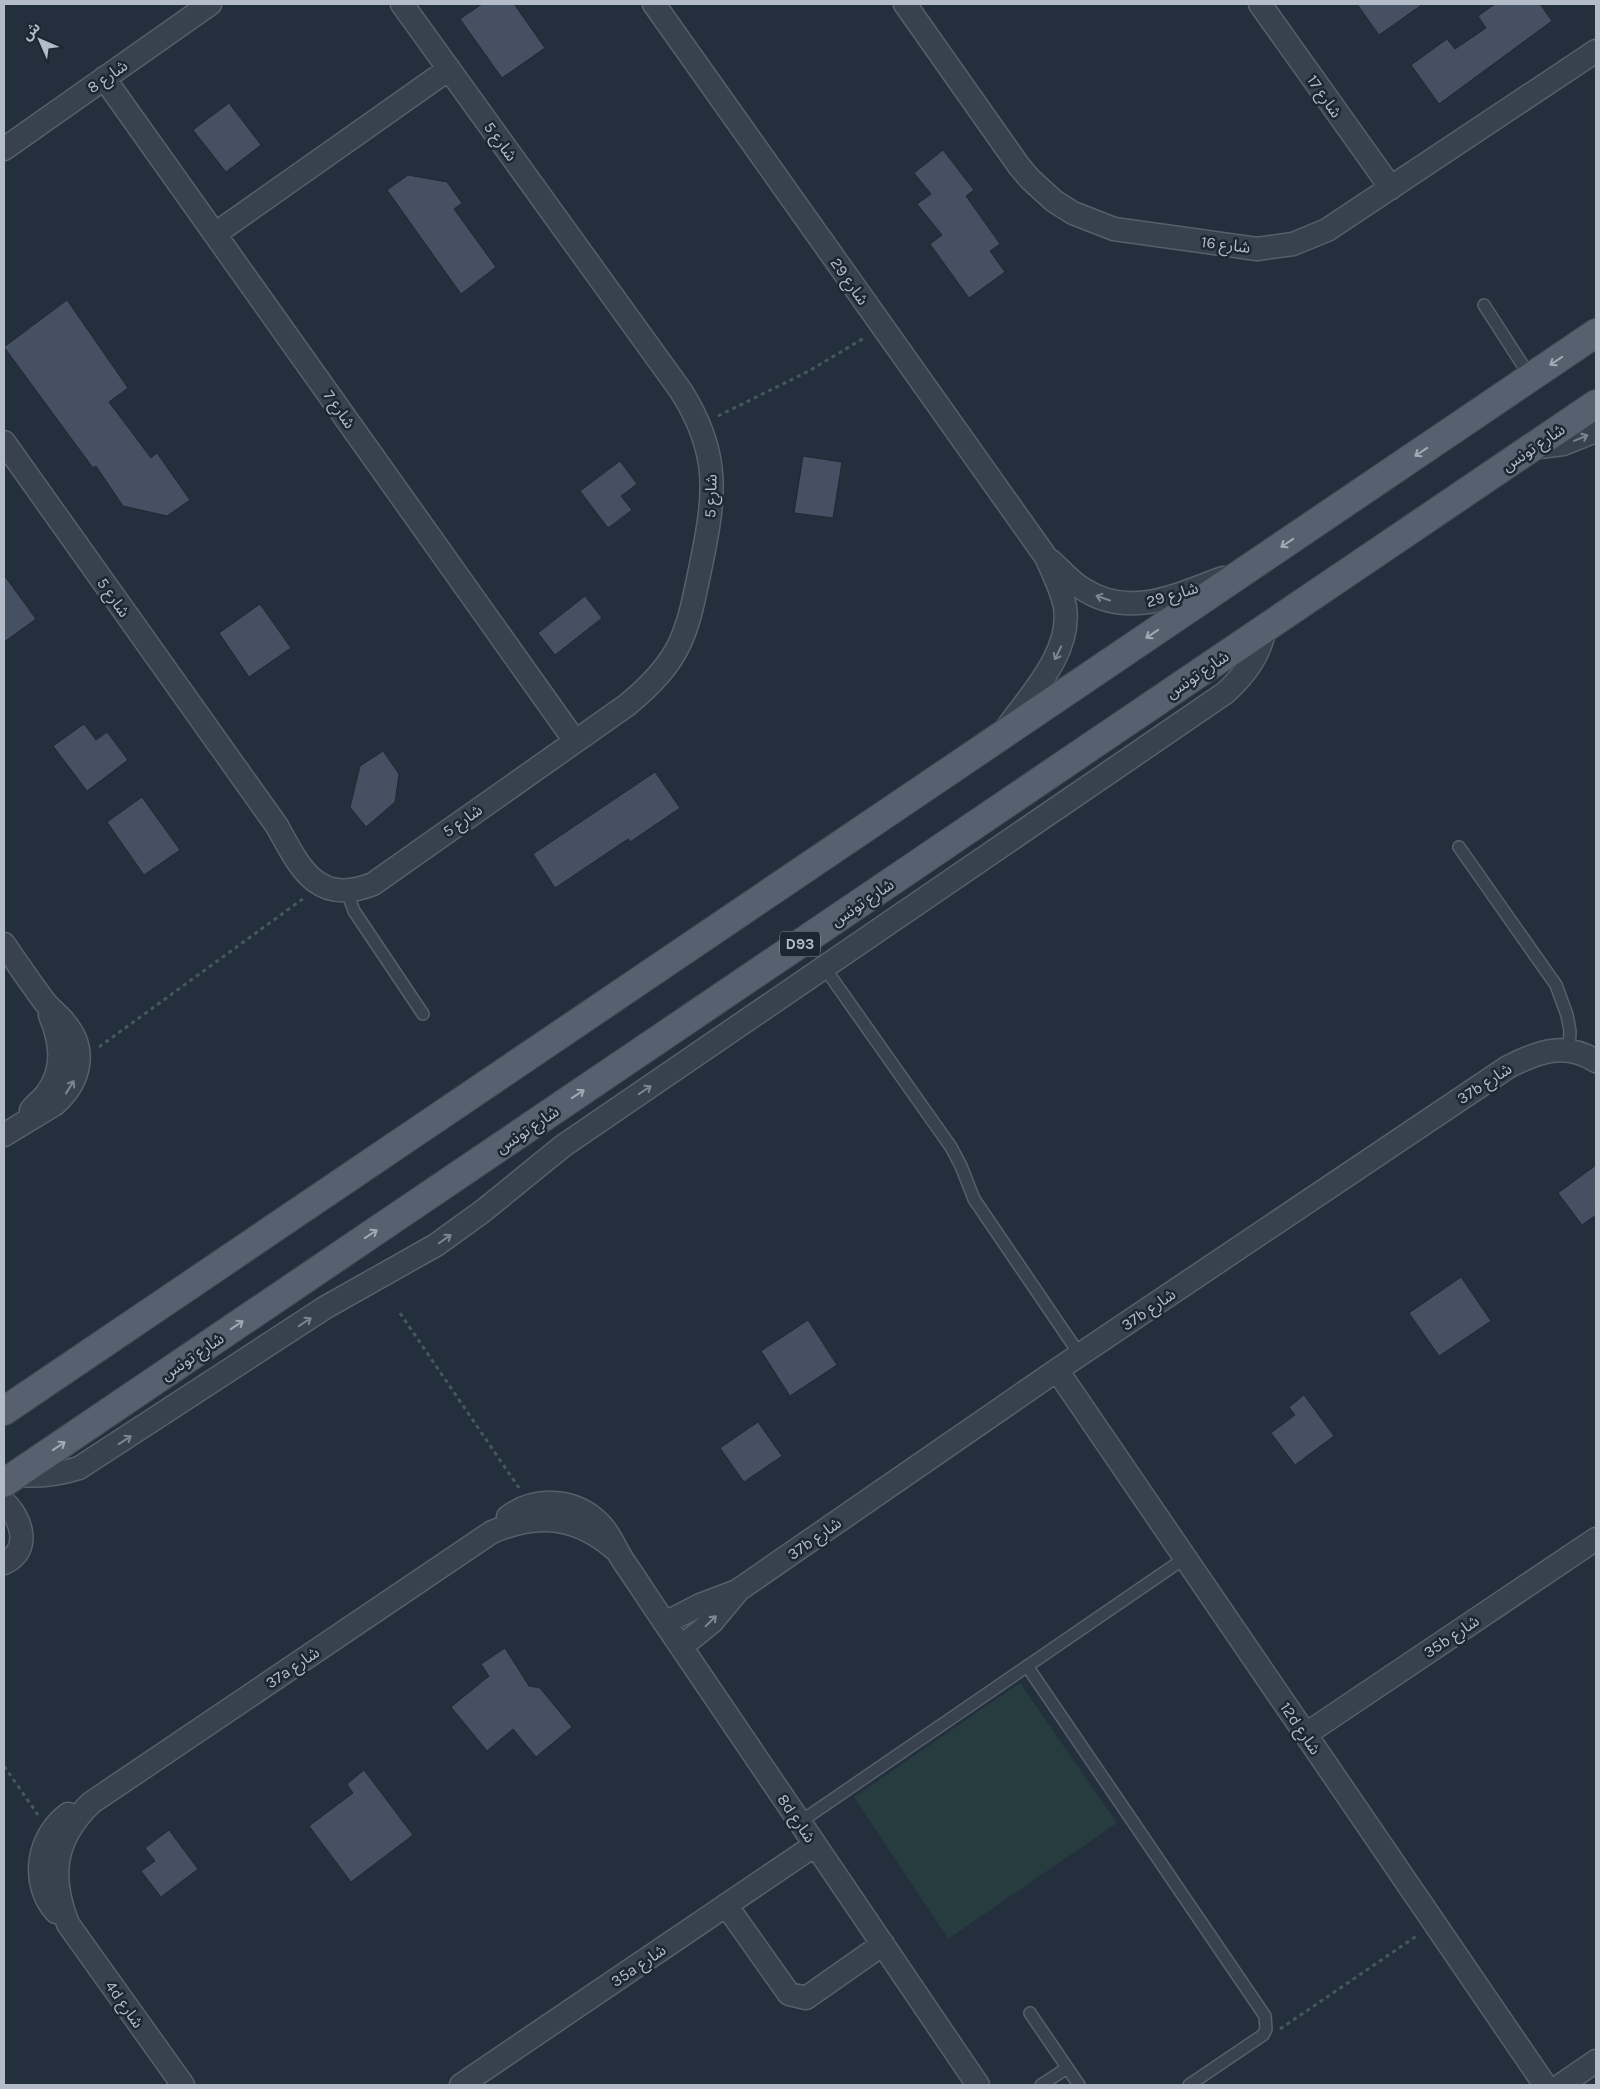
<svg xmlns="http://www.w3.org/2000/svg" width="1600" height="2089" font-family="Karla,'Noto Sans Arabic',sans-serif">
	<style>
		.green { fill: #263c3f }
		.building { fill: #455162; stroke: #1f2835 }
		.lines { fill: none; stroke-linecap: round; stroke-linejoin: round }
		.lane-casing { stroke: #565f6c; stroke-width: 14 }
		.street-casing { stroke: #565f6c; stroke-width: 25 }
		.primary-casing { stroke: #414a57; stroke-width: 30 }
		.path { stroke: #44595c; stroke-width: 3; stroke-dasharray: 4 4; stroke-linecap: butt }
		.lane { stroke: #38414e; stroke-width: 11 }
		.street { stroke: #38414e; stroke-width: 22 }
		.primary { stroke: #56606e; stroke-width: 28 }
		.oneway { stroke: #a1aab7 }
		.oneway2 { stroke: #7c8592 }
		.labels { text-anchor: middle; stroke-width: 5; stroke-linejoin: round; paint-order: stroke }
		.shield { fill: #1d2633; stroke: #878f9c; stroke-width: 1 }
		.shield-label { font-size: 15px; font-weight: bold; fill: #b4bcc9 }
		.street-label { font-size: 16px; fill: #b4bcc9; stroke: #1d2633 }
	</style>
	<rect width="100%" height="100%" fill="#242f3e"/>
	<path class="green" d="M 1020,1683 L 1117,1823 L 948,1939 L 854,1797 Z"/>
	<path class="building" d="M 482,4 L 514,4 L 545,48 L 502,78 L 460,19 Z
		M 1357,4 L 1423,4 L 1379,35 Z
		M 1495,4 L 1540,4 L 1552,21 L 1439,104 L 1411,65 L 1447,39 L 1455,49 L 1486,28 L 1478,16 Z
		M 229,103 L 261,145 L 226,172 L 193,130 Z
		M 943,150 L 974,190 L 966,196 L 1000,244 L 990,251 L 1005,272 L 969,298 L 930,244 L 942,235 L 917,204 L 931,194 L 914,173 Z
		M 408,175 L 447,182 L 462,203 L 454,209 L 496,267 L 461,294 L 387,190 Z
		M 67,300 L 128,388 L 109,402 L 151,458 L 157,453 L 190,500 L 167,516 L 123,506 L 96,466 L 93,468 L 4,347 Z
		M 803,456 L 842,462 L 833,518 L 794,513 Z
		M 620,461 L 637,484 L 621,496 L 632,510 L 608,528 L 580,491 Z
		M 4,575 L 36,619 L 4,642 Z
		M 585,596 L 602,618 L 555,655 L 538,633 Z
		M 260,604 L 291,648 L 249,677 L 219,633 Z
		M 84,724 L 96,740 L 107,732 L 128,760 L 87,791 L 53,746 Z
		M 383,751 L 399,774 L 395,802 L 366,827 L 350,807 L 360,766 Z
		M 655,772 L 680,808 L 630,842 L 628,839 L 555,888 L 533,854 Z
		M 142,797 L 180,850 L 144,875 L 107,822 Z
		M 1596,1165 L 1596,1215 L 1582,1225 L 1558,1193 Z
		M 1461,1277 L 1491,1321 L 1439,1356 L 1409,1313 Z
		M 808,1320 L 837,1365 L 790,1396 L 761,1351 Z
		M 1304,1395 L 1334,1436 L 1295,1465 L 1271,1433 L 1295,1415 L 1289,1407 Z
		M 758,1422 L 782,1456 L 744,1482 L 720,1448 Z
		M 505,1648 L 529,1686 L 540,1688 L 572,1727 L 536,1757 L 513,1729 L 487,1751 L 451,1707 L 489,1676 L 481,1664 Z
		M 364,1770 L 413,1835 L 351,1882 L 309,1826 L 353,1793 L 347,1784 Z
		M 169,1830 L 198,1869 L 161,1897 L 141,1871 L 155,1861 L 145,1848 Z"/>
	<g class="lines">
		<defs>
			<path id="lane" d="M 1484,305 L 1531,378
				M 1459,847 L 1556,985 L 1567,1015 L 1570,1031 L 1569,1049
				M 349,890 L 349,897 L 354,911 L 423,1014
				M 824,967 L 951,1147 L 961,1166 L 974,1199 L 1080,1355
				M 1027,1666 L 1265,2016 L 1266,2029 L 1263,2035 L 1189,2085
				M 800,1822 L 1185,1558
				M 1030,2013 L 1079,2085
				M 1041,2085 L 1067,2068"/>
			<path id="street" d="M 654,4 L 1046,557 C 1053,573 1062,590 1065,607 C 1072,652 1030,695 1006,729
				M 905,4 L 1019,166 L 1030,179 L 1054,201 L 1073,213 L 1114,229 L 1257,249 L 1293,244 L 1327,230 L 1596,51
				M 1260,4 L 1391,188
				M 104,78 L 575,741
				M 4,149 L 210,4
				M 215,234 L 449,69
				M 4,442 L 277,826 C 300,868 317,906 373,884 L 627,705 C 683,659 687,633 701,565 C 715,496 721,454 681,391 L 402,4
				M 1532,448 L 1563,444 L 1596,431
				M 1051,561 C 1061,570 1071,582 1083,589 C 1129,619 1177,595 1223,578
				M 4,944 C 17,963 30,982 44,1001 C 50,1009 59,1015 65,1023 C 88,1050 80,1082 55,1104 L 4,1135
				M 31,1110 C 36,1104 43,1099 47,1093 C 65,1068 61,1042 50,1015
				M 1057,1370 L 1545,2085
				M 16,1475 C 39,1477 57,1475 79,1468 L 326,1307 L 436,1245 L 483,1211 L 563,1146 L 1225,693 C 1246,674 1259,656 1265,629
				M 4,1502 C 22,1518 32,1551 4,1563
				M 508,1517 C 537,1495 578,1499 602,1526 C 611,1536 616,1550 624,1562 C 638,1582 651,1603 665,1623 L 978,2085
				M 665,1623 L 700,1605 L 737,1591 L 1057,1370 L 1508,1067 C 1539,1051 1565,1042 1596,1061
				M 681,1647 L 712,1622 L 737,1592
				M 1306,1734 L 1596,1539
				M 726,1905 L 789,1994 L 806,1998 L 883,1944
				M 56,1912 C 30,1883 37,1837 68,1814
				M 183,2085 L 68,1924 C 49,1876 54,1839 91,1803 L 492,1532 C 539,1512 577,1516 616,1550
				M 461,2085 L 815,1845
				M 1561,2085 L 1596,2061"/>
			<path id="primary" d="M 4,1411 L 1596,333
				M 4,1483 L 1596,404"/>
		</defs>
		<use href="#lane" class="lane-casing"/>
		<use href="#street" class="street-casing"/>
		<use href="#primary" class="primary-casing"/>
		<path class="path" d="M 718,416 L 809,371 L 864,338
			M 99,1047 L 304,898
			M 400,1313 L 519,1488
			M 4,1766 L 38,1815
			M 1280,2029 L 1418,1935"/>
		<use href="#lane" class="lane"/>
		<use href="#street" class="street"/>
		<use href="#primary" class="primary"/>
	</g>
	<defs><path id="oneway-shaft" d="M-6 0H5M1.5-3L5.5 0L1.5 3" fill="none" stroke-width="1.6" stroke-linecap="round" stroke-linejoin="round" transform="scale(1.25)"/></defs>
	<g class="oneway">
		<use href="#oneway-shaft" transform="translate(1556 361) rotate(146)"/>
		<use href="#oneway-shaft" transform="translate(1421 452) rotate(146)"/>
		<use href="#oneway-shaft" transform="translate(1287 543) rotate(146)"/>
		<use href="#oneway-shaft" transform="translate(1152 634) rotate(146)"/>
		<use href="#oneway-shaft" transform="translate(578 1094) rotate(-34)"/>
		<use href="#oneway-shaft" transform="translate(371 1234) rotate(-34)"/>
		<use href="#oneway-shaft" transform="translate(237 1325) rotate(-34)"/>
		<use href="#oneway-shaft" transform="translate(59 1446) rotate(-34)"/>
	</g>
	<g class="oneway2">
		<use href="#oneway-shaft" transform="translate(1581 438) rotate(-23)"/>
		<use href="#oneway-shaft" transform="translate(1103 598) rotate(-161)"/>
		<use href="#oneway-shaft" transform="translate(1058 653) rotate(116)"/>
		<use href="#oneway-shaft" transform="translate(70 1087) rotate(-58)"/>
		<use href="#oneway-shaft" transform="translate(645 1090) rotate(-34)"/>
		<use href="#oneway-shaft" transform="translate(445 1239) rotate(-35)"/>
		<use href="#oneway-shaft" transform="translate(305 1322) rotate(-34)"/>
		<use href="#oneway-shaft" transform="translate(125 1440) rotate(-33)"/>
		<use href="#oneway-shaft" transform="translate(711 1621) rotate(-45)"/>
	</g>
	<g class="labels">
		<rect class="shield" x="780" y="931.5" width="40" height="25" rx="4"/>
		<g class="shield-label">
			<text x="800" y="949">D93</text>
		</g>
		<g class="street-label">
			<text transform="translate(107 76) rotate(-35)" y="6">شارع 8</text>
			<text transform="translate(1325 96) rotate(55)" y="6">شارع 17</text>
			<text transform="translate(501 141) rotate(54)" y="6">شارع 5</text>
			<text transform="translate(1226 244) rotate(7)" y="6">شارع 16</text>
			<text transform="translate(850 281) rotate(55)" y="6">شارع 29</text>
			<text transform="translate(340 409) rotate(55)" y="6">شارع 7</text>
			<text transform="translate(1533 447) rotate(-34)" y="6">شارع تونس</text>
			<text transform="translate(710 496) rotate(-88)" y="6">شارع 5</text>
			<text transform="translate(1172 594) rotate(-16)" y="6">شارع 29</text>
			<text transform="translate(114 597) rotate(55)" y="6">شارع 5</text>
			<text transform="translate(1197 674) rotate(-34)" y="6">شارع تونس</text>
			<text transform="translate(462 820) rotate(-35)" y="6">شارع 5</text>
			<text transform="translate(862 902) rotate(-34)" y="6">شارع تونس</text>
			<text transform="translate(1484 1083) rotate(-33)" y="6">37b شارع</text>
			<text transform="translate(527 1129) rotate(-34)" y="6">شارع تونس</text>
			<text transform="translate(1148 1309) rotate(-34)" y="6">37b شارع</text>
			<text transform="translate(192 1356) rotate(-34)" y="6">شارع تونس</text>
			<text transform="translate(814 1538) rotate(-35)" y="6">37b شارع</text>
			<text transform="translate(1451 1636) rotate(-34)" y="6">35b شارع</text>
			<text transform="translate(292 1667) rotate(-34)" y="6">37a شارع</text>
			<text transform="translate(1301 1728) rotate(56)" y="6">12d شارع</text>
			<text transform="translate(797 1818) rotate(56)" y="6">8d شارع</text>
			<text transform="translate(638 1965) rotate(-34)" y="6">35a شارع</text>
			<text transform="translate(125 2004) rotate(55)" y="6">4d شارع</text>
		</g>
	</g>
	<rect width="1600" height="2089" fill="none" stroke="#b4bcc9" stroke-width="10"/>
	<g transform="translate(40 40) rotate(315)" stroke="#1d2633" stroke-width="4" paint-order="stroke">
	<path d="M0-4L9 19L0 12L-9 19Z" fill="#b4bcc9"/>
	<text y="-8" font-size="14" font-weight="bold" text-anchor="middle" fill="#b4bcc9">ش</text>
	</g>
</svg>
